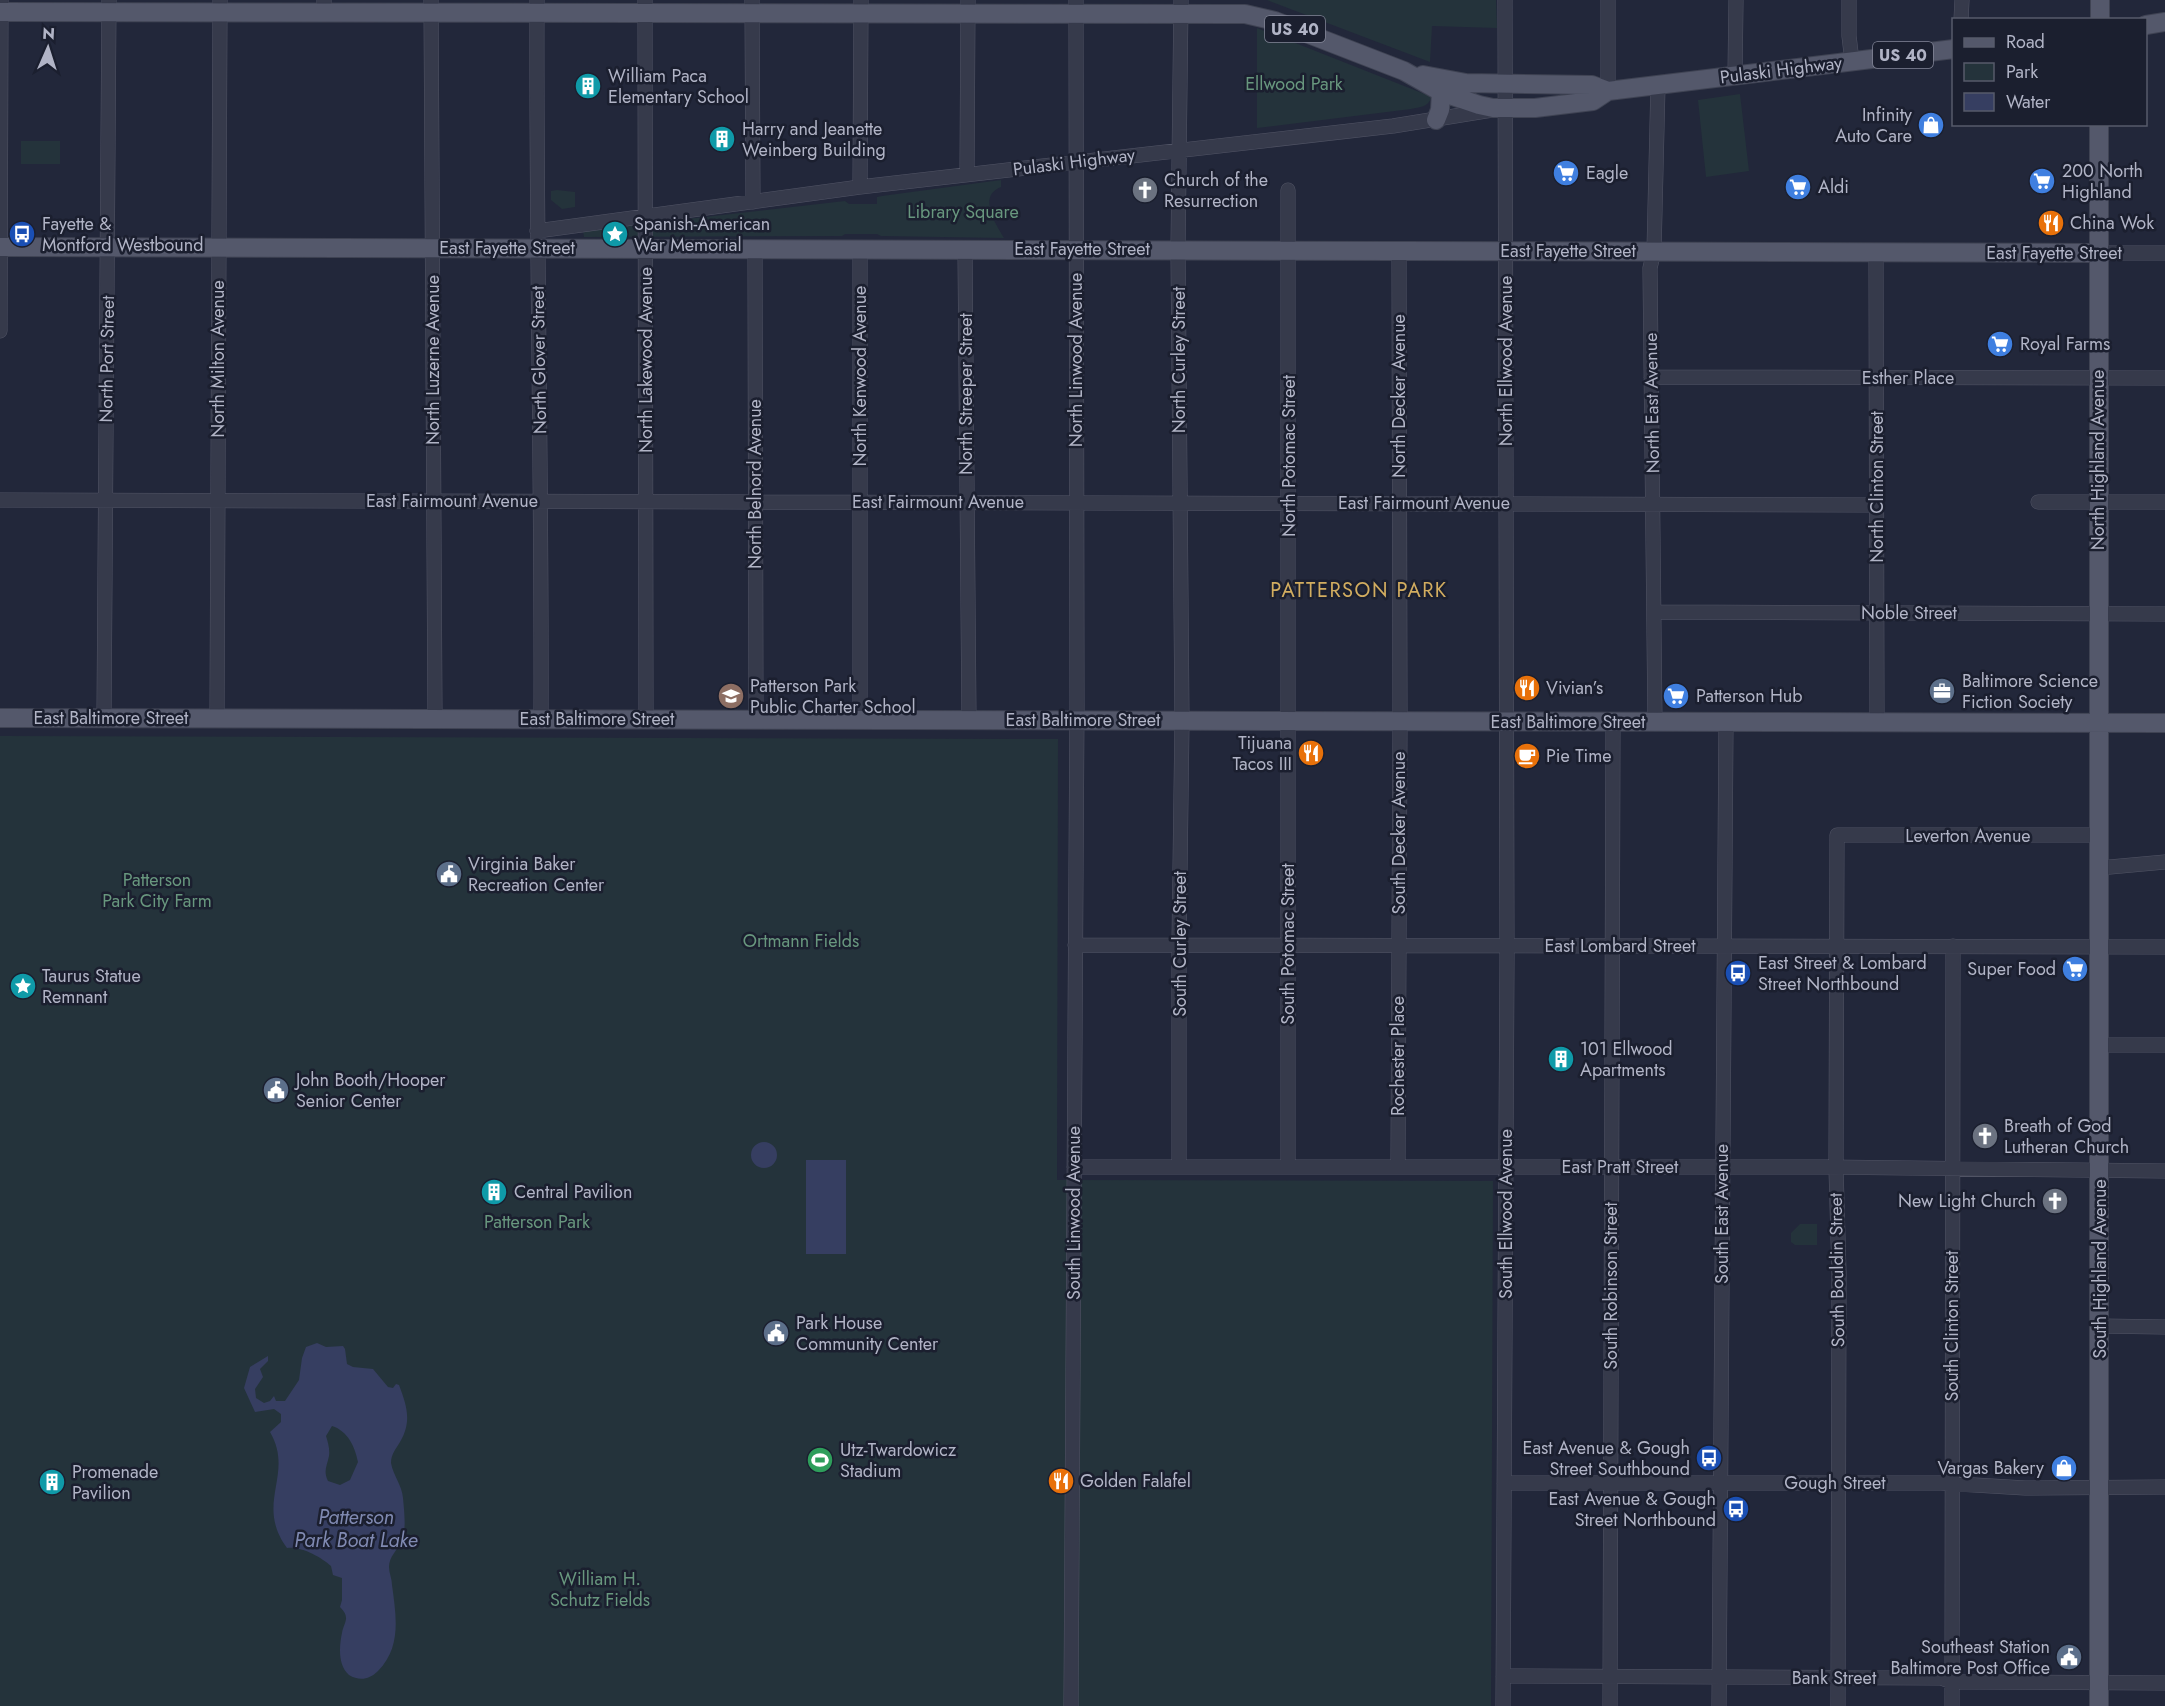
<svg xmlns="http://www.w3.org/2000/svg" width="2165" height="1706" font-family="Jost,sans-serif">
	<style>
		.green { fill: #24333b }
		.water { fill: #363e61; fill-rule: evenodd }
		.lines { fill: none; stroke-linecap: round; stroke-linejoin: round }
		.minor-casing { stroke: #515465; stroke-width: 15 }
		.major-casing { stroke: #3f4353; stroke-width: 20 }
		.minor { stroke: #363a4b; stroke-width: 14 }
		.major { stroke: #54586b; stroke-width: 18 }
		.labels { text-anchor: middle; stroke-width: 5; stroke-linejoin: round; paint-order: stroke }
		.shield { fill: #1b1f2f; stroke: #848799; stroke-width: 1.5 }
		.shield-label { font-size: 16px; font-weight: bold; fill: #b1b4c6 }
		.street-label { font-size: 18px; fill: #b1b4c6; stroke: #1b1f2f }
		.poi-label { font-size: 18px; fill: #b1b4c6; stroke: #1b1f2f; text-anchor: start }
		.park-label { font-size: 18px; fill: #68977e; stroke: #1b1f2f }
		.neighbourhood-label { font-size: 20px; letter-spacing: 1.5px; fill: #d2ad60; stroke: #1b1f2f }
		.water-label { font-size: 20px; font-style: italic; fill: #808ab2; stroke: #1b1f2f }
	</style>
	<rect width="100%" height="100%" fill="#22273a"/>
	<path class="green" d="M 1267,0 L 1496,0 L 1497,28 L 1432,26 L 1430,62 Z
		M 1257,28 L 1427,95 L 1431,98 C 1428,107 1420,107 1411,109 L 1257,128 Z
		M 1740,94 L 1749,171 L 1706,177 L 1698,100 Z
		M 21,141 L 60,141 L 60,164 L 21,164 Z
		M 1001,180 L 1001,187 C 977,196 996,225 1004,238 L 881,236 L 877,234 L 845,234 L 842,236 L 584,237 L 583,231 L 845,201 L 849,204 L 877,204 L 877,197 L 882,196 Z
		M 557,190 L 575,192 L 575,207 L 562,209 L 551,200 L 551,191 Z
		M 0,736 L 1058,739 L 1057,1180 L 1493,1181 L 1491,1706 L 0,1706 Z
		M 1800,1224 L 1817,1224 L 1817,1245 L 1795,1245 L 1791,1242 L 1791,1233 Z"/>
	<path class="water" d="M751 1155a13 13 0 1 1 26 0a13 13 0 1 1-26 0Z
		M 806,1160 L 846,1160 L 846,1254 L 806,1254 Z
		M 317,1343 L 326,1347 L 343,1346 L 345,1349 L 347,1364 L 353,1367 L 373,1369 L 388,1387 L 393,1388 L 396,1384 L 399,1385 C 407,1406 412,1422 400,1442 C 396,1449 391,1454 391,1463 C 393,1475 402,1485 403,1498 C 404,1510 407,1532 401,1543 C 397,1550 389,1557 389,1567 C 389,1573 392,1579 392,1585 C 396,1615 402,1647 378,1671 C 369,1680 359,1681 349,1675 C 338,1665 339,1647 342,1633 C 344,1622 351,1618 340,1607 L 342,1600 L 342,1578 L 333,1575 L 331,1566 C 321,1557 301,1546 287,1548 C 254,1503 295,1475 270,1432 L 281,1422 L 281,1414 L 274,1409 L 255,1412 L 244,1388 L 250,1367 L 268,1356 L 268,1361 L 260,1369 L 263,1377 L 255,1389 L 256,1398 L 264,1403 L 270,1401 L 274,1396 L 276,1401 L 285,1401 L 299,1380 L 302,1358 L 306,1347 ZM 332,1426 C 348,1431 355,1447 358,1462 L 350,1480 L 340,1485 L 328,1481 C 323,1471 327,1466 329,1456 C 330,1450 328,1442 326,1436 Z"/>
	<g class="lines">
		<defs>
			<path id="minor" d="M 324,0 L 324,12
				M 431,0 L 435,719
				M 537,0 C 536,240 542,480 541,719
				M 645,0 L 646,720
				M 752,0 L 753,202
				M 1608,0 L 1608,91
				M 1849,0 L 1849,36 L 1852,61
				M 1961,20 L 1962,0
				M 1735,76 L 1736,0
				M 967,175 L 968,0
				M 860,187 L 861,0
				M 537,231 L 860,187 L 1393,126 L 1492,110
				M 755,248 L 756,720
				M 965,249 L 969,720
				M 1876,252 L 1877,723
				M 2098,253 L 2165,253
				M 0,331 L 1,0
				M 1651,377 L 2165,378
				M 0,500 L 1877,505
				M 2038,502 L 2165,502
				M 1654,612 L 2165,614
				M 104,718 L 109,0
				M 217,719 L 220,0
				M 860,720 L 860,248
				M 1655,722 L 1650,268 L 1654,251 L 1658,85
				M 2099,868 L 2165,862
				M 1075,945 L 2165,947
				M 2099,1045 L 2165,1045
				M 1074,1167 L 1826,1167 L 2165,1171
				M 1179,1167 L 1179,945 L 1182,721 L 1178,249 L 1181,0
				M 1288,1167 L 1288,190
				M 1398,1167 L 1400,721 L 1399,250
				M 2100,1326 L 2165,1327
				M 1504,1483 L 1941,1483 L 2025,1488 L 2165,1487
				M 1503,1676 L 1941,1678 L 1952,1682 L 1970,1682 L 2165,1683
				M 1071,1706 L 1077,704 L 1076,0
				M 1503,1706 L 1507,957 L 1505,0
				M 1610,1706 L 1613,722
				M 1719,1706 L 1726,722
				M 1838,1706 L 1839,1273 L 1836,1168 L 1837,835 L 2099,835
				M 1952,1706 L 1953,946"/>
			<path id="major" d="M 0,12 L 1245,14 L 1275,21 L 1404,71 L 1441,92 L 1479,105 L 1493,108 L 1535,108 L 1593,101 L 1608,91 L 1954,49
				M 2100,20 L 2100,0
				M 2146,25 L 2165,22
				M 1423,75 L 1466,83 L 1592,85 L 1608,91
				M 1436,120 L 1440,110 L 1441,92
				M 2099,124 L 2099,1706
				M 0,247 L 2098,253
				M 0,718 L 2165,723"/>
		</defs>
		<use href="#minor" class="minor-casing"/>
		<use href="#major" class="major-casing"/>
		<use href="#minor" class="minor"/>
		<use href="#major" class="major"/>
	</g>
	<defs>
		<symbol id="building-disc" viewBox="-11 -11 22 22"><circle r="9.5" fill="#0f9aa8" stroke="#1b1f2f"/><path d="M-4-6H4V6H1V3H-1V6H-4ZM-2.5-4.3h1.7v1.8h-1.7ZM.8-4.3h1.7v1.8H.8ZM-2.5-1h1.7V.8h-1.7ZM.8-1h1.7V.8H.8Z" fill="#fff"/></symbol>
		<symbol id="shop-disc" viewBox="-11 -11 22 22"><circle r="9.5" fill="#3f7fe0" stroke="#1b1f2f"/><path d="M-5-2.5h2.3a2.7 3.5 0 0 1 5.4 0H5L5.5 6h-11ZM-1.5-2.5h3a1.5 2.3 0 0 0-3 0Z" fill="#fff"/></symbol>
		<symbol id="supermarket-disc" viewBox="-11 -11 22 22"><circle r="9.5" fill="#3f7fe0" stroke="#1b1f2f"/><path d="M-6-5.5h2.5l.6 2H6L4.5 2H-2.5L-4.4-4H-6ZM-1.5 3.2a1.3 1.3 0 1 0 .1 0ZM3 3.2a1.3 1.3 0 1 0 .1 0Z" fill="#fff"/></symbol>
		<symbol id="church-disc" viewBox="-11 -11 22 22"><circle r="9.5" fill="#6b7280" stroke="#1b1f2f"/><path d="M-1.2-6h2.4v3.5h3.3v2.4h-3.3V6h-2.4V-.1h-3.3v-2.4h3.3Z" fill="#fff"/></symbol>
		<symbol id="restaurant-disc" viewBox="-11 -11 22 22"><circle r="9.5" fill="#e8710a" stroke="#1b1f2f"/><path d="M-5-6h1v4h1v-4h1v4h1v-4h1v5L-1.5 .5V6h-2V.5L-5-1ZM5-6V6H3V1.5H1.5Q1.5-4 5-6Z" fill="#fff"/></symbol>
		<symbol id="bus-disc" viewBox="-11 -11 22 22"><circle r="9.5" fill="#1a4fb4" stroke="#1b1f2f"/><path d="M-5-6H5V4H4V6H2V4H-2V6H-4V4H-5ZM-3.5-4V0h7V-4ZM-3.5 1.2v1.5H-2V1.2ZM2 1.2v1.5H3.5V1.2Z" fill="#fff"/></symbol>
		<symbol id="sight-disc" viewBox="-11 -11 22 22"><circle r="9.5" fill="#0f9aa8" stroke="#1b1f2f"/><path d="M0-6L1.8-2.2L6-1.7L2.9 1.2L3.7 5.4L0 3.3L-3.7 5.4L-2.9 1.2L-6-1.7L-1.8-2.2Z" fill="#fff"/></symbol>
		<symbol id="office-disc" viewBox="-11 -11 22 22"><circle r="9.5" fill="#5c6f8a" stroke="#1b1f2f"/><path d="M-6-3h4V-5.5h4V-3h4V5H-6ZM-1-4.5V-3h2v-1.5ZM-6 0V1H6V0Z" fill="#fff"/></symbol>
		<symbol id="school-disc" viewBox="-11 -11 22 22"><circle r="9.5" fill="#8d6e63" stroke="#1b1f2f"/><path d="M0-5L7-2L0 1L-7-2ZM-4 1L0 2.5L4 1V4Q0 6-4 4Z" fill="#fff"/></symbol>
		<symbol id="cafe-disc" viewBox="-11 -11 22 22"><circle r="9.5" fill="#e8710a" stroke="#1b1f2f"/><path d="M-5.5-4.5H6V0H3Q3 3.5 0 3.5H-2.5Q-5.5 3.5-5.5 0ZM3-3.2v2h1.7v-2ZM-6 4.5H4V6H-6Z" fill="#fff"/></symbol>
		<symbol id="civic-disc" viewBox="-11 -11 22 22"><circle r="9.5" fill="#5c6f8a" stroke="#1b1f2f"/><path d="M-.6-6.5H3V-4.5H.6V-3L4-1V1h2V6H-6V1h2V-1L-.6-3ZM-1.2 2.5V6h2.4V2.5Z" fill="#fff"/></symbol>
		<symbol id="stadium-disc" viewBox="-11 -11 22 22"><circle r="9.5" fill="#2e9e5b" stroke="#1b1f2f"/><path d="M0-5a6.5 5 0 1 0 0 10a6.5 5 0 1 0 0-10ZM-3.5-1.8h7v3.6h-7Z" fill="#fff"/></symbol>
	</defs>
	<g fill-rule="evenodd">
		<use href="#building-disc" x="573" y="71" width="30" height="30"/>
		<use href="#shop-disc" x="1916" y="110" width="30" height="30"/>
		<use href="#building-disc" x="707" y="124" width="30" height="30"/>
		<use href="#supermarket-disc" x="1551" y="158" width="30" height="30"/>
		<use href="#supermarket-disc" x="2027" y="166" width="30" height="30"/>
		<use href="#supermarket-disc" x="1783" y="172" width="30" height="30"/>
		<use href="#church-disc" x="1130" y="175" width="30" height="30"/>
		<use href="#restaurant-disc" x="2036" y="208" width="30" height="30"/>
		<use href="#bus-disc" x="7" y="219" width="30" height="30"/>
		<use href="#sight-disc" x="600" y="219" width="30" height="30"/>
		<use href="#supermarket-disc" x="1985" y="329" width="30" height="30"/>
		<use href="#restaurant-disc" x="1512" y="673" width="30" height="30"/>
		<use href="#office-disc" x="1927" y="676" width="30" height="30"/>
		<use href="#school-disc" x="716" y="681" width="30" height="30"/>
		<use href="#supermarket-disc" x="1661" y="681" width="30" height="30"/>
		<use href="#restaurant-disc" x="1296" y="738" width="30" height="30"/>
		<use href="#cafe-disc" x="1512" y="741" width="30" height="30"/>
		<use href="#civic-disc" x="434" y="859" width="30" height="30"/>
		<use href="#supermarket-disc" x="2060" y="954" width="30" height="30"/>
		<use href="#bus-disc" x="1723" y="958" width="30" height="30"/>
		<use href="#sight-disc" x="8" y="971" width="30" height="30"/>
		<use href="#building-disc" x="1546" y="1044" width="30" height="30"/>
		<use href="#civic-disc" x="261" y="1075" width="30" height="30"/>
		<use href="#church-disc" x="1970" y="1121" width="30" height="30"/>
		<use href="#building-disc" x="479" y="1177" width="30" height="30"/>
		<use href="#church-disc" x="2040" y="1186" width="30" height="30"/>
		<use href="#civic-disc" x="761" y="1318" width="30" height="30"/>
		<use href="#bus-disc" x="1694" y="1443" width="30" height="30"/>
		<use href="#stadium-disc" x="805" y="1445" width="30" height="30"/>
		<use href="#shop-disc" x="2049" y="1453" width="30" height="30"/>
		<use href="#restaurant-disc" x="1046" y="1466" width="30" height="30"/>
		<use href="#building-disc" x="37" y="1467" width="30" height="30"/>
		<use href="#bus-disc" x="1721" y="1494" width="30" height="30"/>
		<use href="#civic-disc" x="2054" y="1642" width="30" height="30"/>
	</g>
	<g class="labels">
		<g class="shield">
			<rect x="1265" y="16" width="60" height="26" rx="4.5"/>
			<rect x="1873" y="42" width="60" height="26" rx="4.5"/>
		</g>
		<g class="shield-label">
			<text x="1295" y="35">US 40</text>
			<text x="1903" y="61">US 40</text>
		</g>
		<g class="street-label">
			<text transform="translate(1781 70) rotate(-7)" y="6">Pulaski Highway</text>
			<text transform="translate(1074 162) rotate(-7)" y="6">Pulaski Highway</text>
			<text x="507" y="254">East Fayette Street</text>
			<text x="1082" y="255">East Fayette Street</text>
			<text x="1568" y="257">East Fayette Street</text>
			<text x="2054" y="259">East Fayette Street</text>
			<text transform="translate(107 359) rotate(-89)" y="6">North Port Street</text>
			<text transform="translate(218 359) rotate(-90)" y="6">North Milton Avenue</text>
			<text transform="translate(433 360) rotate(-90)" y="6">North Luzerne Avenue</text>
			<text transform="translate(539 360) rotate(-91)" y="6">North Glover Street</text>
			<text transform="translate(646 360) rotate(-90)" y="6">North Lakewood Avenue</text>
			<text transform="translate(1076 360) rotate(-90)" y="6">North Linwood Avenue</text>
			<text transform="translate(1179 360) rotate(-90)" y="6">North Curley Street</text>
			<text transform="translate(1506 361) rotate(-90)" y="6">North Ellwood Avenue</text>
			<text transform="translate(860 376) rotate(-90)" y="6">North Kenwood Avenue</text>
			<text x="1908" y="384">Esther Place</text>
			<text transform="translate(966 394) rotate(-90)" y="6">North Streeper Street</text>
			<text transform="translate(1399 396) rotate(-90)" y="6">North Decker Avenue</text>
			<text transform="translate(1652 403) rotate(-91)" y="6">North East Avenue</text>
			<text transform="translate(1289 456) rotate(-90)" y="6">North Potomac Street</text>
			<text transform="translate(2098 460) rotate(-90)" y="6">North Highland Avenue</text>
			<text transform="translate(755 484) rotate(-90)" y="6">North Belnord Avenue</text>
			<text transform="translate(1877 487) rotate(-90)" y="6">North Clinton Street</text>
			<text x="452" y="507">East Fairmount Avenue</text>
			<text x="938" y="508">East Fairmount Avenue</text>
			<text x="1424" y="509">East Fairmount Avenue</text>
			<text x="1909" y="619">Noble Street</text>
			<text x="111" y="724">East Baltimore Street</text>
			<text x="597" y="725">East Baltimore Street</text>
			<text x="1083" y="726">East Baltimore Street</text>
			<text x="1568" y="728">East Baltimore Street</text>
			<text transform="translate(1399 833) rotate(-90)" y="6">South Decker Avenue</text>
			<text x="1968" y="842">Leverton Avenue</text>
			<text transform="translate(1180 944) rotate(-90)" y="6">South Curley Street</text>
			<text transform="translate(1288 944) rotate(-90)" y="6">South Potomac Street</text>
			<text x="1620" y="952">East Lombard Street</text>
			<text transform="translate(1398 1056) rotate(-90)" y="6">Rochester Place</text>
			<text x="1620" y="1173">East Pratt Street</text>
			<text transform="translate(1074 1213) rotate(-90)" y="6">South Linwood Avenue</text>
			<text transform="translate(1506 1214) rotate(-90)" y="6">South Ellwood Avenue</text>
			<text transform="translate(1722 1214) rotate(-90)" y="6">South East Avenue</text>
			<text transform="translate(2100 1269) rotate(-90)" y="6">South Highland Avenue</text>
			<text transform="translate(1837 1270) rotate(-91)" y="6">South Bouldin Street</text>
			<text transform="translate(1611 1286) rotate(-90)" y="6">South Robinson Street</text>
			<text transform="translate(1952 1326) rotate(-90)" y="6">South Clinton Street</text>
			<text x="1835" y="1489">Gough Street</text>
			<text x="1834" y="1684">Bank Street</text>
		</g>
		<g class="poi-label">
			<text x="608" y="82">William Paca<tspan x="608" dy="21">Elementary School</tspan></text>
			<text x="1912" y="121" text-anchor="end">Infinity<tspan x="1912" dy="21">Auto Care</tspan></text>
			<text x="742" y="135">Harry and Jeanette<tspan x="742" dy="21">Weinberg Building</tspan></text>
			<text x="2062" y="177">200 North<tspan x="2062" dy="21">Highland</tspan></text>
			<text x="1586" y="179">Eagle</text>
			<text x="1164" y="186">Church of the<tspan x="1164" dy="21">Resurrection</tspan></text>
			<text x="1818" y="193">Aldi</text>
			<text x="2070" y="229">China Wok</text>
			<text x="42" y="230">Fayette &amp;<tspan x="42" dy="21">Montford Westbound</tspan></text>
			<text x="634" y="230">Spanish-American<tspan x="634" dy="21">War Memorial</tspan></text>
			<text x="2020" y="350">Royal Farms</text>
			<text x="1962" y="687">Baltimore Science<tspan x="1962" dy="21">Fiction Society</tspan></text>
			<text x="750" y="692">Patterson Park<tspan x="750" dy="21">Public Charter School</tspan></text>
			<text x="1546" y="694">Vivian’s</text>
			<text x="1696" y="702">Patterson Hub</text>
			<text x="1292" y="749" text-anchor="end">Tijuana<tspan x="1292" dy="21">Tacos III</tspan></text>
			<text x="1546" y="762">Pie Time</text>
			<text x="468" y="870">Virginia Baker<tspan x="468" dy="21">Recreation Center</tspan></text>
			<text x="1758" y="969">East Street &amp; Lombard<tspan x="1758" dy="21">Street Northbound</tspan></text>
			<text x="2056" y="975" text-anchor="end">Super Food</text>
			<text x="42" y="982">Taurus Statue<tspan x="42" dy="21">Remnant</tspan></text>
			<text x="1580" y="1055">101 Ellwood<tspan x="1580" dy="21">Apartments</tspan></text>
			<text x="296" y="1086">John Booth/Hooper<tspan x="296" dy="21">Senior Center</tspan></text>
			<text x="2004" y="1132">Breath of God<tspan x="2004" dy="21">Lutheran Church</tspan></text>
			<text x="514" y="1198">Central Pavilion</text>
			<text x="2036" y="1207" text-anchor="end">New Light Church</text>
			<text x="796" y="1329">Park House<tspan x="796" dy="21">Community Center</tspan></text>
			<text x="1690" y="1454" text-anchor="end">East Avenue &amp; Gough<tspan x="1690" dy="21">Street Southbound</tspan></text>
			<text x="840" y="1456">Utz-Twardowicz<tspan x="840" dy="21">Stadium</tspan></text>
			<text x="2044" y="1474" text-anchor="end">Vargas Bakery</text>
			<text x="72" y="1478">Promenade<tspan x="72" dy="21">Pavilion</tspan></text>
			<text x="1080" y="1487">Golden Falafel</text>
			<text x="1716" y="1505" text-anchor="end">East Avenue &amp; Gough<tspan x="1716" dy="21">Street Northbound</tspan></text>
			<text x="2050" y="1653" text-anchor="end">Southeast Station<tspan x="2050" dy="21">Baltimore Post Office</tspan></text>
		</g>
		<g class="park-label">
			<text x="1294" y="90">Ellwood Park</text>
			<text x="963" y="218">Library Square</text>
			<text x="157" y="886">Patterson<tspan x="157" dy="21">Park City Farm</tspan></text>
			<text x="801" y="947">Ortmann Fields</text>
			<text x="537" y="1228">Patterson Park</text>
			<text x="600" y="1585">William H.<tspan x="600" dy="21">Schutz Fields</tspan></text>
		</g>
		<g class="neighbourhood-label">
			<text x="1359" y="597">PATTERSON PARK</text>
		</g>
		<g class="water-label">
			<text x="356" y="1524">Patterson<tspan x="356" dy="23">Park Boat Lake</tspan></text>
		</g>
	</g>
	<rect x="1952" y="18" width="195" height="108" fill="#1b1f2f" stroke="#575b6b" stroke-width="1.5"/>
	<rect x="1964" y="38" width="30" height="9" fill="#54586b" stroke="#575b6b" stroke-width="1.5"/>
	<text x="2006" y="48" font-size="18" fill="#b1b4c6">Road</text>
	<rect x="1964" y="63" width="30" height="18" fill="#24333b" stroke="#575b6b" stroke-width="1.5"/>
	<text x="2006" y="78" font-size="18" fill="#b1b4c6">Park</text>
	<rect x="1964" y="93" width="30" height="18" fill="#363e61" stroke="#575b6b" stroke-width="1.5"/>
	<text x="2006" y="108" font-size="18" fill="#b1b4c6">Water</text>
	<g transform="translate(48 48) rotate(3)" stroke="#1b1f2f" stroke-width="4.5" paint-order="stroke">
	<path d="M0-4.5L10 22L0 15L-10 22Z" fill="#b1b4c6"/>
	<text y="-9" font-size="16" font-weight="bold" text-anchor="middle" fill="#b1b4c6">N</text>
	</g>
</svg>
